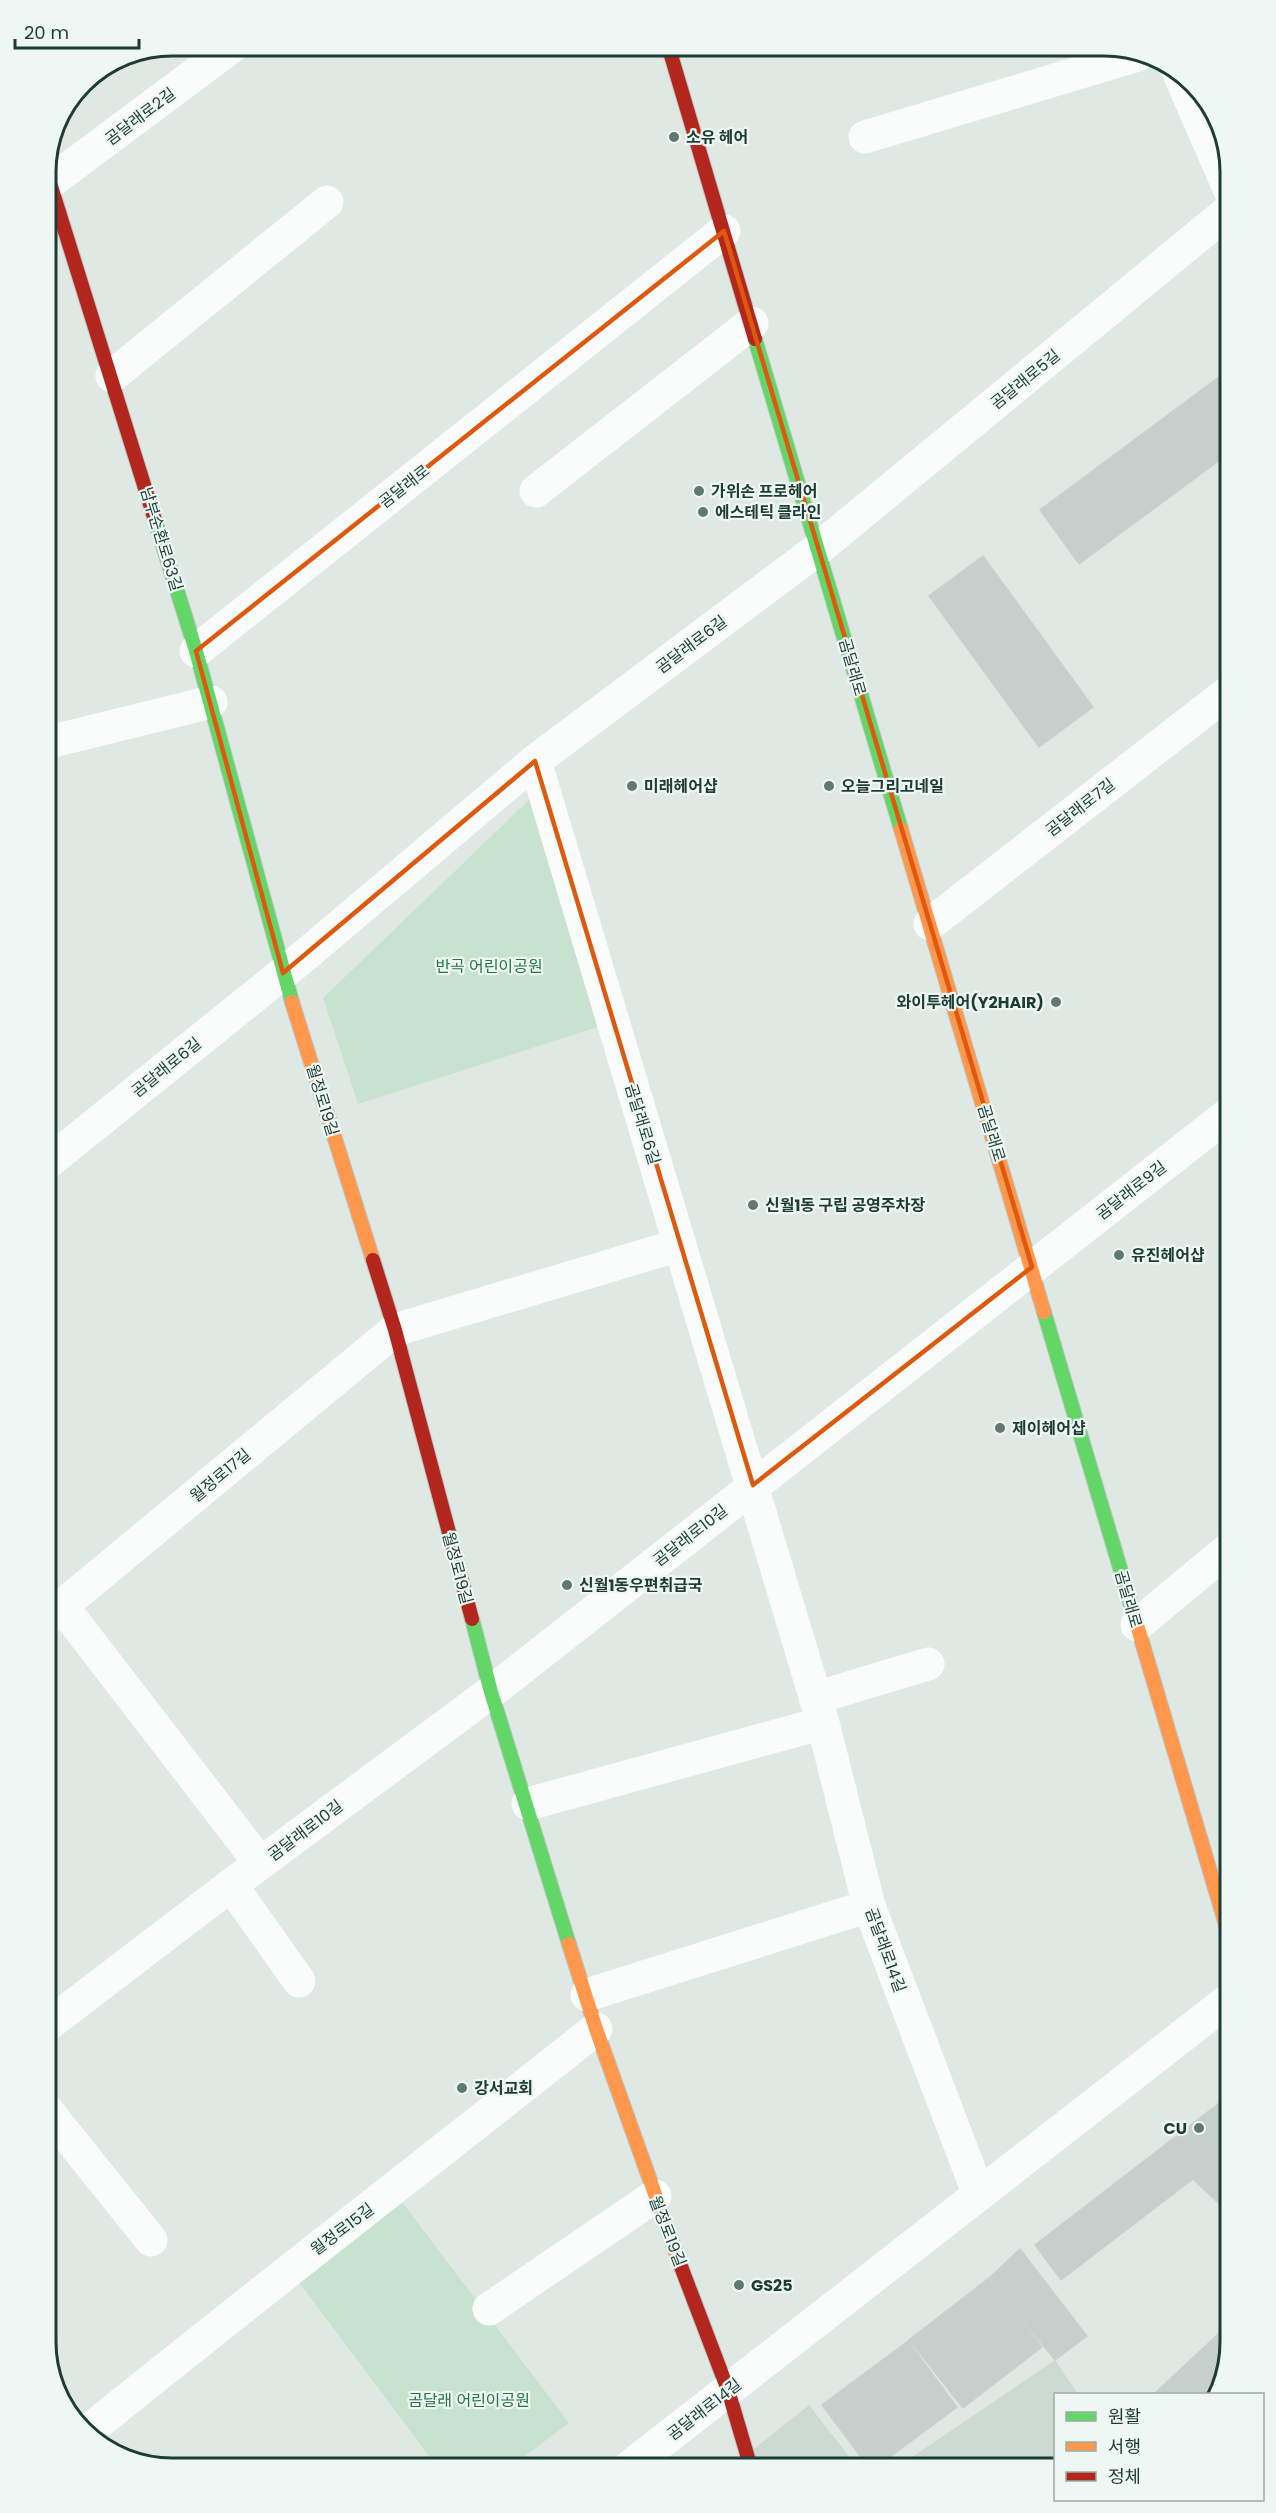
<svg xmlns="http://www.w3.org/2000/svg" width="1276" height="2513" font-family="Poppins,'Noto Sans KR',sans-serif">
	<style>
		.built { fill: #cddad4 }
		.green { fill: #c7e3d0 }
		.building { fill: #c7cfcc; stroke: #c9d1cd; stroke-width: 1.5 }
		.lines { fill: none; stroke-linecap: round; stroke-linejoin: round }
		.fast-casing { stroke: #b9c5c0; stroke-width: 16 }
		.slow-casing { stroke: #b9c5c0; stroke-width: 16 }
		.jam-casing { stroke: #b9c5c0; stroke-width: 16 }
		.street { stroke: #fafcfb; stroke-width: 33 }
		.fast { stroke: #63d668; stroke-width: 14 }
		.slow { stroke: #ff974d; stroke-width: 14 }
		.jam { stroke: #b3261e; stroke-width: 14 }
		.marked { fill: none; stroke: #de580e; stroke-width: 4.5; stroke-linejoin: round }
		.poi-dot { fill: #617872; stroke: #eef7f3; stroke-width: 2 }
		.labels { text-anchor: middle; stroke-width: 4.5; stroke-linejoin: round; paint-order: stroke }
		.street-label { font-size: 16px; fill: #1d3c34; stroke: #eef7f3 }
		.poi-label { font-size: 16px; font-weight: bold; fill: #1d3c34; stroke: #eef7f3; text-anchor: start }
		.park-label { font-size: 16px; fill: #237645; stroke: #eef7f3 }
		.rim { fill: none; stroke: #1d3c34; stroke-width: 3 }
	</style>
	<rect width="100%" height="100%" fill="#e0e8e4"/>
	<path class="built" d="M 1055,2360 L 1078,2394 L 1056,2394 L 1055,2468 L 896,2468 Z
		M 809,2405 L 858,2468 L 730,2468 Z"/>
	<path class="green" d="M 532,797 L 604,1025 L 358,1104 L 323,998 Z
		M 393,2190 L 569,2423 L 509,2468 L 438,2468 L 289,2269 Z"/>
	<path class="building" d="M 1231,368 L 1231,457 L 1228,454 L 1079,564 L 1040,510 Z
		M 983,556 L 1093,707 L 1039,747 L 929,596 Z
		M 1231,2094 L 1231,2215 L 1193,2179 L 1061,2280 L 1035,2245 Z
		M 1231,2236 L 1231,2269 L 1224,2241 Z
		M 1020,2249 L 1087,2336 L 1055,2360 L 989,2278 Z
		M 989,2278 L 1042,2347 L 963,2408 L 909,2340 Z
		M 1231,2322 L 1231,2341 L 1215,2394 L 1154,2394 Z
		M 908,2341 L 957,2407 L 875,2468 L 869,2468 L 822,2405 Z"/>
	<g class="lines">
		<defs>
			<path id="fast" d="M 755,339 L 901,829
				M 154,517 L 196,651 L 292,1002
				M 1044,1312 L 1137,1625
				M 472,1619 L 491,1692 L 569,1944"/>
			<path id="slow" d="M 901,829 L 1044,1312
				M 292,1002 L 373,1260
				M 1137,1625 L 1231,1942
				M 569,1944 L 596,2029 L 680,2264"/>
			<path id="jam" d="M 668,45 L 755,339
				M 45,167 L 154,517
				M 373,1260 L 395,1330 L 472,1619
				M 680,2264 L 728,2390 L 751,2468"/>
		</defs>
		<use href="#fast" class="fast-casing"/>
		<use href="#slow" class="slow-casing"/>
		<use href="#jam" class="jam-casing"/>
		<path class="street" d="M 1177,69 L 1231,193
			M 865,137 L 1138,55
			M 45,186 L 234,45
			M 112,376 L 327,202
			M 536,491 L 752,323
			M 196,651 L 724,231
			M 45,743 L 211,702
			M 535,761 L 823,1723 L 869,1906 L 979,2195
			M 930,924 L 1231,690
			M 45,1165 L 303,957 L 535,761 L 818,549 L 1231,209
			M 62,1606 L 260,1863
			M 45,1620 L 395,1330 L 679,1245
			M 1137,1625 L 1231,1547
			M 815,1698 L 928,1664
			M 528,1804 L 823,1723
			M 231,1885 L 299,1981
			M 587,1995 L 869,1906
			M 45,2027 L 231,1885 L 491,1692 L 1231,1112
			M 45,2108 L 151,2240
			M 489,2309 L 655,2196
			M 88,2431 C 256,2295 427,2163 596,2029
			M 628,2468 L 1231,1998"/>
		<use href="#fast" class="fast"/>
		<use href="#slow" class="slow"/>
		<use href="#jam" class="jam"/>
	</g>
	<path class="marked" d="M 724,231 L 1032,1267 L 753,1485 L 535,761 L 283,973 L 196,651 Z"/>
	<g class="poi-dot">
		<circle cx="674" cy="137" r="6"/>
		<circle cx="699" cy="491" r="6"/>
		<circle cx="703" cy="512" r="6"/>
		<circle cx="632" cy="786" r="6"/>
		<circle cx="829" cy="786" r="6"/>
		<circle cx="1056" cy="1002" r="6"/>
		<circle cx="753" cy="1205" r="6"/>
		<circle cx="1119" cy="1255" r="6"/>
		<circle cx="1000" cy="1428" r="6"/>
		<circle cx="567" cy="1585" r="6"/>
		<circle cx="462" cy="2088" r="6"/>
		<circle cx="1199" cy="2128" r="6"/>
		<circle cx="739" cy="2285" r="6"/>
	</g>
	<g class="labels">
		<g class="street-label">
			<text transform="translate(140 116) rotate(-37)" y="6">곰달래로2길</text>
			<text transform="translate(1025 379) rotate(-39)" y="6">곰달래로5길</text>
			<text transform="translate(404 486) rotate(-38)" y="6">곰달래로</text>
			<text transform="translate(162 539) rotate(73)" y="6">남부순환로63길</text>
			<text transform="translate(691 644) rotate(-37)" y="6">곰달래로6길</text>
			<text transform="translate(853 667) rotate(74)" y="6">곰달래로</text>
			<text transform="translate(1080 807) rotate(-38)" y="6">곰달래로7길</text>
			<text transform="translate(166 1067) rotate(-39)" y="6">곰달래로6길</text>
			<text transform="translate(323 1100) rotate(73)" y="6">월정로19길</text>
			<text transform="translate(643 1124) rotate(73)" y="6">곰달래로6길</text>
			<text transform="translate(992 1133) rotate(73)" y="6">곰달래로</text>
			<text transform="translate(1131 1190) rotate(-38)" y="6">곰달래로9길</text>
			<text transform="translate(220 1475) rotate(-40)" y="6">월정로17길</text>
			<text transform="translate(690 1535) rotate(-38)" y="6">곰달래로10길</text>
			<text transform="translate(458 1568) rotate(75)" y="6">월정로19길</text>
			<text transform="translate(1129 1599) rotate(74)" y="6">곰달래로</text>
			<text transform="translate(305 1830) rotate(-37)" y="6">곰달래로10길</text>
			<text transform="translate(886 1950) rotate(70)" y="6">곰달래로14길</text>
			<text transform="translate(342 2229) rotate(-37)" y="6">월정로15길</text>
			<text transform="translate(668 2231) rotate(69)" y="6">월정로19길</text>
			<text transform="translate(704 2409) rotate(-38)" y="6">곰달래로14길</text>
		</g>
		<g class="poi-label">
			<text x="686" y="143">소유 헤어</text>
			<text x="711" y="497">가위손 프로헤어</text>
			<text x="715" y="518">에스테틱 클라인</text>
			<text x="644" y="792">미래헤어샵</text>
			<text x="841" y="792">오늘그리고네일</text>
			<text x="1044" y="1008" text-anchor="end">와이투헤어(Y2HAIR)</text>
			<text x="765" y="1211">신월1동 구립 공영주차장</text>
			<text x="1131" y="1261">유진헤어샵</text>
			<text x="1012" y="1434">제이헤어샵</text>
			<text x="579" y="1591">신월1동우편취급국</text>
			<text x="474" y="2094">강서교회</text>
			<text x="1187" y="2134" text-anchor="end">CU</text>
			<text x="751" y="2291">GS25</text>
		</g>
		<g class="park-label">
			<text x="489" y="972">반곡 어린이공원</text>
			<text x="469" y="2406">곰달래 어린이공원</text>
		</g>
	</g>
	<path d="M0 0H1276V2513H0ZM172 56H1104A116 116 0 0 1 1220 172V2342A116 116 0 0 1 1104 2458H172A116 116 0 0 1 56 2342V172A116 116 0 0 1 172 56Z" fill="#eef7f3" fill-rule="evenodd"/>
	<path class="rim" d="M172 56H1104A116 116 0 0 1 1220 172V2342A116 116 0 0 1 1104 2458H172A116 116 0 0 1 56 2342V172A116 116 0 0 1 172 56Z"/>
	<rect x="1054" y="2393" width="210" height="108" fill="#eef7f3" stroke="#9aaca7" stroke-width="1.5"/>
	<rect x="1066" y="2412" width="30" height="9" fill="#63d668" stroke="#9aaca7" stroke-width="1.5"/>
	<text x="1108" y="2423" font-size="18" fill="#1d3c34">원활</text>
	<rect x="1066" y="2442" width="30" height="9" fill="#ff974d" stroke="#9aaca7" stroke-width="1.5"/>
	<text x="1108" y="2453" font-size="18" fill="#1d3c34">서행</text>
	<rect x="1066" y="2472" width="30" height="9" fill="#b3261e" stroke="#9aaca7" stroke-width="1.5"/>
	<text x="1108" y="2483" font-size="18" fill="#1d3c34">정체</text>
	<path d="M15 39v9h124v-9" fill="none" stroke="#1d3c34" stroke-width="3"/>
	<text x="24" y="39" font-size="18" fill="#1d3c34" stroke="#eef7f3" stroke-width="4.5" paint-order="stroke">20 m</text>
</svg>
